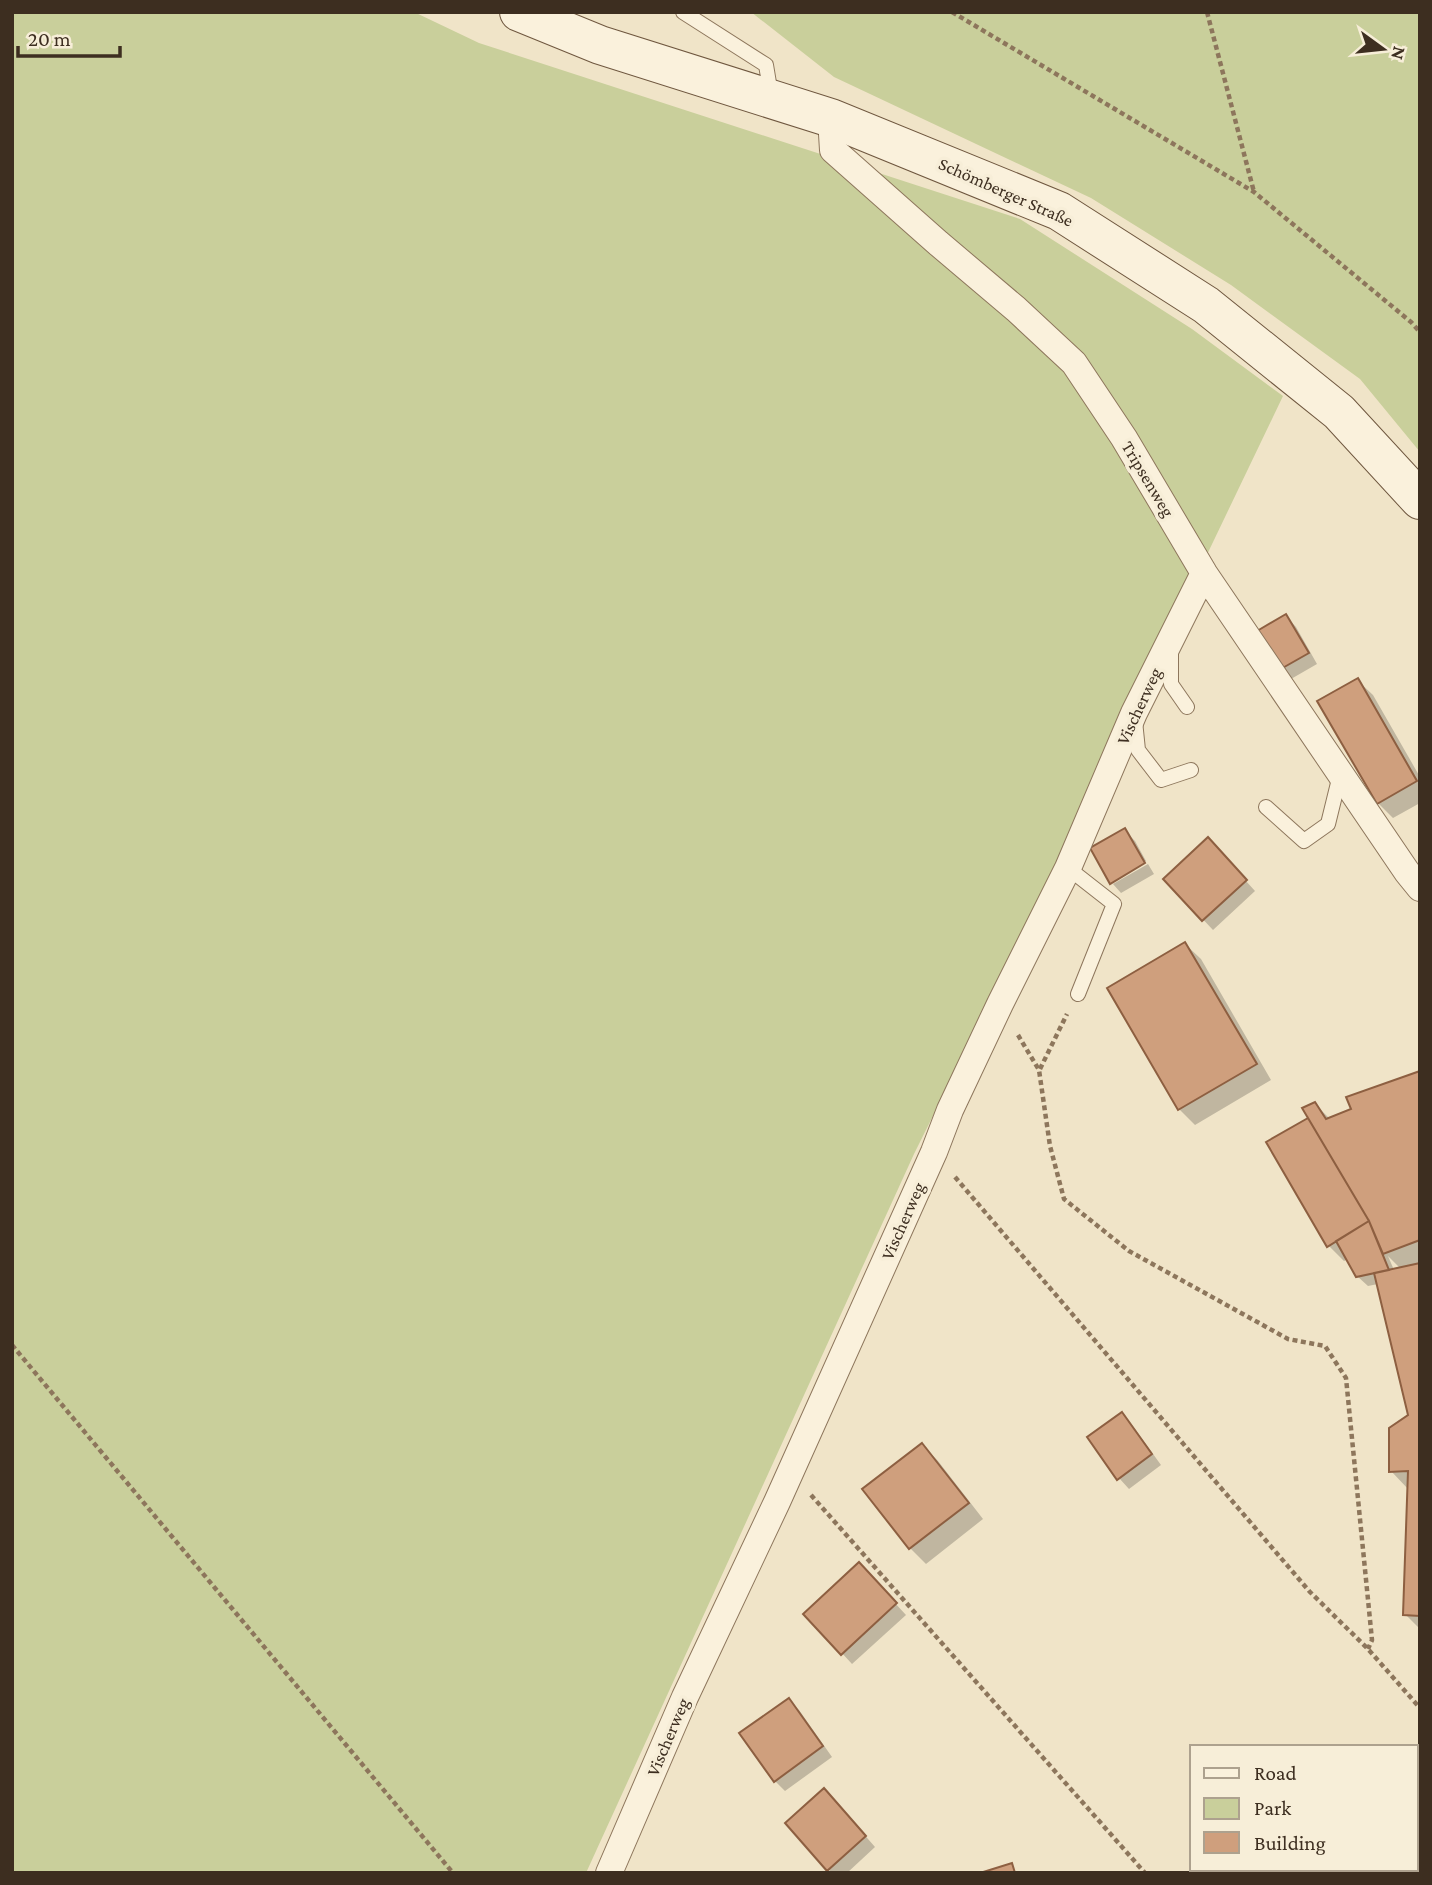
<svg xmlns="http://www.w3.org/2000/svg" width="1432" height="1885" font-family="'Crimson Pro',serif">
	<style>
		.green { fill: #c9cf9b }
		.shadow { fill: #0003; fill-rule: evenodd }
		.building { fill: #cf9f7d; stroke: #8d5f41; stroke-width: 2 }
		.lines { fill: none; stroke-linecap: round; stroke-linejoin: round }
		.lane-casing { stroke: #8d765c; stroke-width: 16 }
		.street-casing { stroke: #8d765c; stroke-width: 28 }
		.secondary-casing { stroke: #6f573f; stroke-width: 40 }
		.path { stroke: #8d765c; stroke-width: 4.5; stroke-dasharray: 5 3.5; stroke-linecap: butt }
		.lane { stroke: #faf1dc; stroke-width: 14 }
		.street { stroke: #faf1dc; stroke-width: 26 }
		.secondary { stroke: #faf1dc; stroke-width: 38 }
		.labels { text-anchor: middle; stroke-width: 7; stroke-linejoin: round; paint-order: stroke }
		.street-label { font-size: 18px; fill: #3d2e20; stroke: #f7eed8 }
	</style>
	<rect width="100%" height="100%" fill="#f0e4c8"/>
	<path class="green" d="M 12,12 L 414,12 L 479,43 L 1020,219 L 1192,329 L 1283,396 L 1064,853 L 914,1154 L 586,1873 L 12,1873 Z
		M 751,12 L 1420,12 L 1420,452 L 1360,379 L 1231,285 L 1091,198 L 834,77 Z"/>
	<path class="shadow" d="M 1286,616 L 1296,627 L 1317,664 L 1291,679 L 1259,632 Z
		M 1357,680 L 1373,695 L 1420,777 L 1420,803 L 1393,818 L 1378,803 Z
		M 1124,830 L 1135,841 L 1146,861 L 1112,880 L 1112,883 L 1092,849 Z
		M 1218,850 L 1255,891 L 1213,930 L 1165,879 Z
		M 1148,864 L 1154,874 L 1121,893 L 1113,884 Z
		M 1185,944 L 1201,959 L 1271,1080 L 1195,1125 L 1179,1109 L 1109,989 Z
		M 1420,1073 L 1420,1629 L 1405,1614 L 1409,1490 L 1391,1471 L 1410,1415 L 1378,1284 L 1368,1286 L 1357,1276 L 1348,1259 L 1344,1261 L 1329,1246 L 1307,1120 L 1315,1104 L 1330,1119 L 1353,1110 ZM 1388,1256 L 1401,1269 L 1394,1270 Z
		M 1122,1414 L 1132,1425 L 1161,1465 L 1129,1489 L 1119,1478 Z
		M 922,1445 L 938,1461 L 983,1519 L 926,1564 L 910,1548 L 865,1489 Z
		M 869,1575 L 906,1615 L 852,1664 L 806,1614 Z
		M 788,1700 L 799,1710 L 832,1757 L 785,1791 L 775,1781 Z
		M 834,1800 L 875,1847 L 847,1873 L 832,1873 L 787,1823 Z"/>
	<path class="building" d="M 1286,614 L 1309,653 L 1279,670 L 1257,631 Z
		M 1358,678 L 1417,781 L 1377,804 L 1317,701 Z
		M 1125,828 L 1145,863 L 1110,884 L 1090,848 Z
		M 1208,837 L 1247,880 L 1202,921 L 1163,879 Z
		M 1185,942 L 1257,1064 L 1178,1110 L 1107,988 Z
		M 1420,1071 L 1420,1240 L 1383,1254 L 1369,1221 L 1302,1108 L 1315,1102 L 1326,1119 L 1351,1109 L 1346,1097 Z
		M 1308,1118 L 1369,1221 L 1327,1247 L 1266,1142 Z
		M 1369,1221 L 1389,1270 L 1356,1277 L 1336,1241 Z
		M 1420,1263 L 1420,1616 L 1403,1615 L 1408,1471 L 1389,1472 L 1389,1428 L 1408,1415 L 1374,1273 Z
		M 1122,1412 L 1152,1454 L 1117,1480 L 1087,1437 Z
		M 922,1443 L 969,1503 L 909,1549 L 862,1489 Z
		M 859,1562 L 897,1603 L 841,1655 L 803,1614 Z
		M 789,1698 L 823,1746 L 774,1782 L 739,1733 Z
		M 824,1788 L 866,1836 L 827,1871 L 785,1823 Z
		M 1012,1863 L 1015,1873 L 980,1873 Z"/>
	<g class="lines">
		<defs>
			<path id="lane" d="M 683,12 L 766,65 L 771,95
				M 1171,651 L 1171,684 L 1187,707
				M 1135,721 L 1138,750 L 1161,780 L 1191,770
				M 1266,807 L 1304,841 L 1328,824 L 1340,775
				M 1068,868 L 1114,904 L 1078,994"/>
			<path id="street" d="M 831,118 L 833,150 L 938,243 L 1016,309 L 1074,363 L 1124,438 L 1204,573 L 1407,872 L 1420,888
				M 609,1873 L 685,1697 L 777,1502 L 934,1152 L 950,1110 L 1000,1004 L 1068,868 L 1134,713 L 1204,573"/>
			<path id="secondary" d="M 519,12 L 600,45 L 831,118 L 1059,211 L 1206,305 L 1339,412 L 1420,500"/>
		</defs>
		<use href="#lane" class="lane-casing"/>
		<use href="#street" class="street-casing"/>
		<use href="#secondary" class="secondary-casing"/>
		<path class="path" d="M 952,12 L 1254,192 L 1411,322 L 1420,332
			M 1207,12 L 1254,192
			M 1018,1035 L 1039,1070 L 1050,1146 L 1064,1199 L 1129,1251 L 1288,1339 L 1325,1346 L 1346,1378 L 1372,1640 L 1368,1649
			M 1040,1069 L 1067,1014
			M 955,1177 L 1310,1592 L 1368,1649 L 1420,1708
			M 12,1345 L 453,1873
			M 811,1495 L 1145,1873"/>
		<use href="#lane" class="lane"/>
		<use href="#street" class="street"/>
		<use href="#secondary" class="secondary"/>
	</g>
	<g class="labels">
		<g class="street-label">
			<text transform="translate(1006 192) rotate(24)" y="6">Schömberger Straße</text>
			<text transform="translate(1148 479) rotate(59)" y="6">Tripsenweg</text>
			<text transform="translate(1139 706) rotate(-65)" y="6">Vischerweg</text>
			<text transform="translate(903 1221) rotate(-66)" y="6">Vischerweg</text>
			<text transform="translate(668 1737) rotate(-67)" y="6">Vischerweg</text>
		</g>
	</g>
	<rect width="1432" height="1885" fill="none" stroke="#3d2e20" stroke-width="28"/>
	<rect x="1190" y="1745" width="228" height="126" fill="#f7eed8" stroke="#ada18e" stroke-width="2"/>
	<rect x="1204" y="1768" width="35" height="10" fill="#faf1dc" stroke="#ada18e" stroke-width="2"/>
	<text x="1254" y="1780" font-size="21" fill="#3d2e20">Road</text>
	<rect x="1204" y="1798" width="35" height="21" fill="#c9cf9b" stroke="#ada18e" stroke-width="2"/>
	<text x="1254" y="1815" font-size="21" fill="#3d2e20">Park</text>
	<rect x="1204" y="1832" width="35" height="21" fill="#cf9f7d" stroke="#ada18e" stroke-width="2"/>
	<text x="1254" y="1850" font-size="21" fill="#3d2e20">Building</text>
	<g transform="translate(1383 49) rotate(105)" stroke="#f7eed8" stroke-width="5" paint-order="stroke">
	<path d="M0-5L12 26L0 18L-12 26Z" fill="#3d2e20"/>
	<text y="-10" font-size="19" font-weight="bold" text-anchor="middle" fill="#3d2e20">N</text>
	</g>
	<path d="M18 46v10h102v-10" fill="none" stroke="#3d2e20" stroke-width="3.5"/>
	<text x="28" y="46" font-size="21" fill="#3d2e20" stroke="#f7eed8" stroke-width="5" paint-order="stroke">20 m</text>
</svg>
